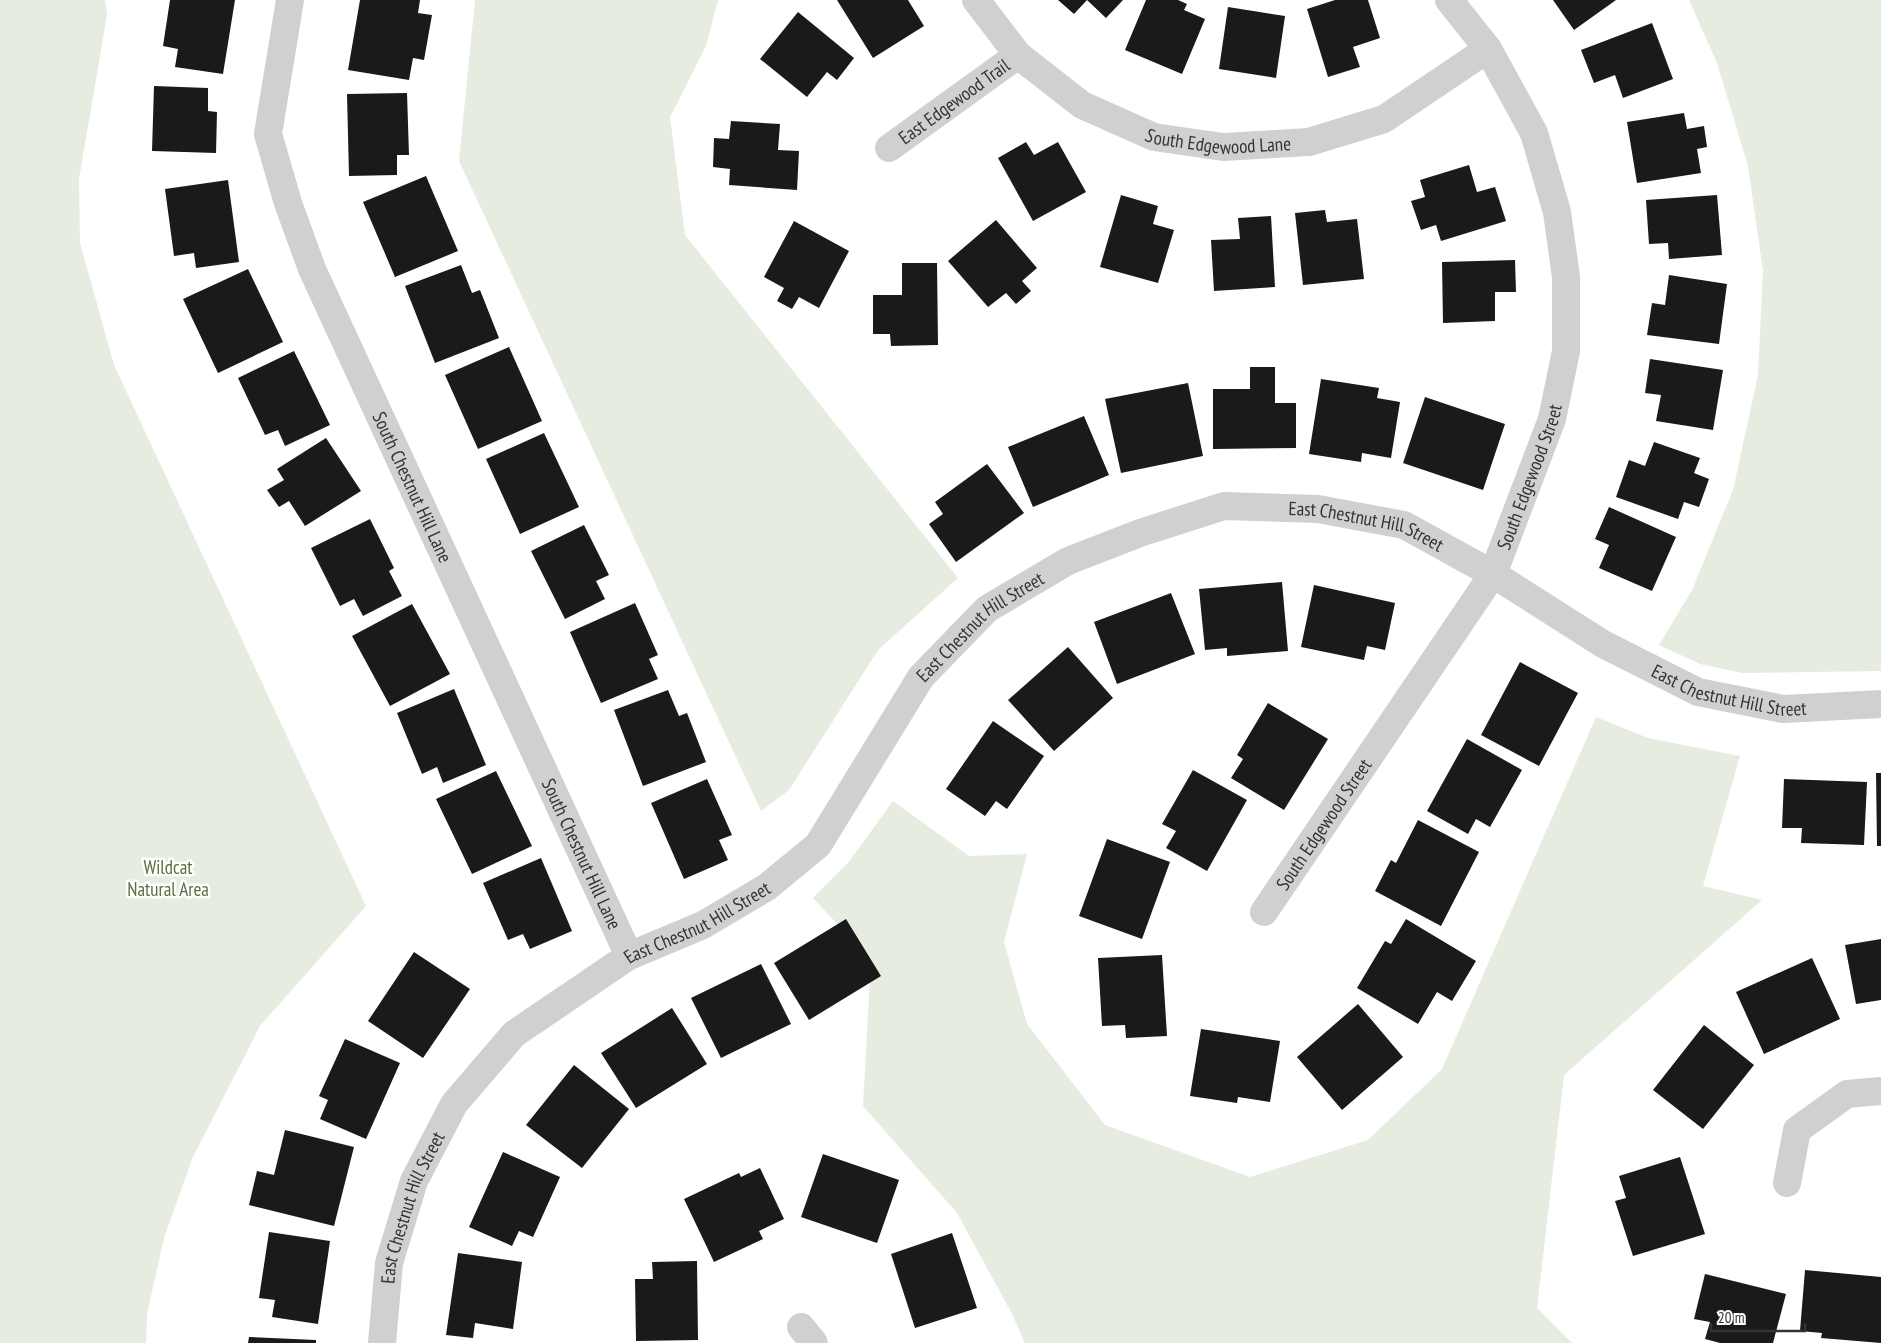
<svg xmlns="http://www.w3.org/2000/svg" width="1881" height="1343" font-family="'PT Sans Narrow',sans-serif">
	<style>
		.green { fill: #e6ecdf }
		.building { fill: #1a1a1a }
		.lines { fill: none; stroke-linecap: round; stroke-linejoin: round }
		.street { stroke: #d0d0d0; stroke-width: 28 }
		.labels { text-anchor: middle; stroke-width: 5; stroke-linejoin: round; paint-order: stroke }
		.street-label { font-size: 19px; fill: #333; stroke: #fff }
		.park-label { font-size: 19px; fill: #56703f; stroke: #fff }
	</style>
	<rect width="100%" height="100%" fill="#fff"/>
	<path class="green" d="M 0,0 L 105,0 L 107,15 L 79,179 L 80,243 L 114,365 L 366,906 L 260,1026 L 192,1159 L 164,1238 L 147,1314 L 146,1343 L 0,1343 Z
		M 475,0 L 718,0 L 706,46 L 670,117 L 685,235 L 958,578 L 878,650 L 789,790 L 761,811 L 459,161 Z
		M 1689,0 L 1881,0 L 1881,671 L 1743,673 L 1700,664 L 1659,645 L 1692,590 L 1733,490 L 1758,375 L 1763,271 L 1748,166 L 1717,63 Z
		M 1596,717 L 1648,738 L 1740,756 L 1703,886 L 1762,900 L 1564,1075 L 1537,1308 L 1572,1343 L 1025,1343 L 1011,1312 L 957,1213 L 863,1106 L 871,960 L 813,898 L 848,863 L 893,801 L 969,856 L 1027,854 L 1004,942 L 1027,1024 L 1105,1125 L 1250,1177 L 1368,1140 L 1442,1069 Z"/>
	<path class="building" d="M 170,0 L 235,0 L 223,74 L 175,67 L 178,49 L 163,46 Z
		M 360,0 L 420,0 L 418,13 L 432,15 L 424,60 L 413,58 L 409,80 L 348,70 Z
		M 837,0 L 908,0 L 924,26 L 873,58 Z
		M 1058,0 L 1123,0 L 1106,18 L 1087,0 L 1074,14 Z
		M 1146,0 L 1178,0 L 1187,4 L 1184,10 L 1205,19 L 1182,74 L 1125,50 Z
		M 1335,0 L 1368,0 L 1380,38 L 1353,47 L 1360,67 L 1328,77 L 1307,9 Z
		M 1553,0 L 1616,0 L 1574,30 Z
		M 1228,7 L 1285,16 L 1276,78 L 1219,69 Z
		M 798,12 L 854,58 L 837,80 L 827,72 L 807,97 L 760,59 Z
		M 1652,23 L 1673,79 L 1623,98 L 1615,75 L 1594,83 L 1581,50 Z
		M 154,86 L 208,88 L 208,111 L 217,112 L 216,153 L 152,151 Z
		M 407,93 L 409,155 L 397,155 L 397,175 L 349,176 L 347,94 Z
		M 1684,113 L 1687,129 L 1704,126 L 1707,147 L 1697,149 L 1701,173 L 1637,183 L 1627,122 Z
		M 731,121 L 780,124 L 778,150 L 799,151 L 797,190 L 729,185 L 730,169 L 713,167 L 714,138 L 729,139 Z
		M 1026,142 L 1034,155 L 1058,142 L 1086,192 L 1033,221 L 998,158 Z
		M 1469,165 L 1477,192 L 1495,187 L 1506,221 L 1441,241 L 1436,225 L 1421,230 L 1411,201 L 1425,197 L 1420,180 Z
		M 426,176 L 458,251 L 395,277 L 363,202 Z
		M 228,180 L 239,262 L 196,268 L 194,253 L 174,256 L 165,189 Z
		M 1121,195 L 1158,206 L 1153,224 L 1174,230 L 1158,283 L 1100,267 Z
		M 1717,195 L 1722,255 L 1669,259 L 1668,243 L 1649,244 L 1646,200 Z
		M 1325,210 L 1327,222 L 1357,219 L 1364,279 L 1303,285 L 1295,213 Z
		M 1271,216 L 1275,287 L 1214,291 L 1211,240 L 1240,239 L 1238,218 Z
		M 996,220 L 1037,268 L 1022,281 L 1031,291 L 1016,304 L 1006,293 L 988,307 L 948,261 Z
		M 794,221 L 849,251 L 819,308 L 799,297 L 792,309 L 777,301 L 784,288 L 764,277 Z
		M 1515,260 L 1516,292 L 1495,292 L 1495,321 L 1443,323 L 1442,262 Z
		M 902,263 L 937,263 L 938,345 L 891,346 L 890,334 L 873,334 L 873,295 L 902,295 Z
		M 461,265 L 472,293 L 480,290 L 499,338 L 435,363 L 405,286 Z
		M 248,269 L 283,342 L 218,373 L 183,299 Z
		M 1669,275 L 1727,284 L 1719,344 L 1647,335 L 1652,303 L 1665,305 Z
		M 509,347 L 542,421 L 478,449 L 445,375 Z
		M 294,351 L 330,425 L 285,446 L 278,430 L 265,435 L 238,378 Z
		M 1650,359 L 1723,370 L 1713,430 L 1656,421 L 1661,395 L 1645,393 Z
		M 1250,367 L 1275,367 L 1275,403 L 1296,403 L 1296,448 L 1213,449 L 1213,389 L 1250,389 Z
		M 1321,379 L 1379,388 L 1377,398 L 1400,402 L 1391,458 L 1362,453 L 1361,462 L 1309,454 Z
		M 1188,383 L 1203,456 L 1121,473 L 1105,399 Z
		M 1425,397 L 1505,424 L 1483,490 L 1403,463 Z
		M 1084,416 L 1109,475 L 1033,507 L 1008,447 Z
		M 544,433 L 579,507 L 520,534 L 486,459 Z
		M 326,438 L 361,491 L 305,526 L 289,501 L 279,507 L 267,490 L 284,480 L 277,469 Z
		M 1654,442 L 1700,458 L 1694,473 L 1709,479 L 1699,507 L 1684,502 L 1678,519 L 1616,497 L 1629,460 L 1645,466 Z
		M 987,464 L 1024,513 L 956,562 L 929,524 L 943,514 L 935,502 Z
		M 1609,507 L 1676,537 L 1652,591 L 1599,568 L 1609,545 L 1595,539 Z
		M 370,519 L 394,568 L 389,571 L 402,596 L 363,616 L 354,599 L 340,606 L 311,548 Z
		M 584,525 L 609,575 L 596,581 L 605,599 L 565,619 L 531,551 Z
		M 1282,582 L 1288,651 L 1227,656 L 1227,648 L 1205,650 L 1199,589 Z
		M 1314,585 L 1395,603 L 1385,650 L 1367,646 L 1364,660 L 1301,647 Z
		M 1171,593 L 1195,654 L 1117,684 L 1094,622 Z
		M 635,603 L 658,655 L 649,659 L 658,679 L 601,703 L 570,632 Z
		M 412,604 L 450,674 L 390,706 L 352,636 Z
		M 1068,647 L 1113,698 L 1054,751 L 1008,700 Z
		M 1520,662 L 1578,693 L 1539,766 L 1481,735 Z
		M 454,689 L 486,765 L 443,783 L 437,767 L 422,774 L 397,713 Z
		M 668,690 L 679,716 L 687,713 L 706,762 L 643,786 L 614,710 Z
		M 1268,703 L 1328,739 L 1284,810 L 1231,778 L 1243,759 L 1237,755 Z
		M 993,721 L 1044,756 L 1007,809 L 996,801 L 985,816 L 946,789 Z
		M 1467,739 L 1522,770 L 1490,827 L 1476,819 L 1468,834 L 1427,811 Z
		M 1193,770 L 1247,800 L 1207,871 L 1166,848 L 1176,831 L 1162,824 Z
		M 496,771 L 532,846 L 472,874 L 436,799 Z
		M 1876,773 L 1881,773 L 1881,846 L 1877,846 Z
		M 707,779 L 732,835 L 719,840 L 728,860 L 684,879 L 651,803 Z
		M 1784,779 L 1867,782 L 1864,845 L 1801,843 L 1802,828 L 1782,828 Z
		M 1418,820 L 1479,852 L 1441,926 L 1375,891 L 1391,860 L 1396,863 Z
		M 1107,839 L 1170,862 L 1142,939 L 1079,916 Z
		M 541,858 L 572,931 L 530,949 L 523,934 L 508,940 L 483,883 Z
		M 846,919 L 881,976 L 809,1020 L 774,963 Z
		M 1406,919 L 1476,961 L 1452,1001 L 1437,992 L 1418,1024 L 1357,988 L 1385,941 L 1391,944 Z
		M 1881,939 L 1881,1000 L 1856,1004 L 1845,945 Z
		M 414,952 L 470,989 L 423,1058 L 368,1021 Z
		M 1162,955 L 1167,1036 L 1126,1038 L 1125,1025 L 1102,1026 L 1098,958 Z
		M 1812,958 L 1840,1019 L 1764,1054 L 1736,992 Z
		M 761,964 L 791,1024 L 721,1058 L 691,998 Z
		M 1358,1004 L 1403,1057 L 1342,1110 L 1297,1057 Z
		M 672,1008 L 707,1064 L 636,1108 L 601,1053 Z
		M 1704,1025 L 1754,1065 L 1703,1129 L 1653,1090 Z
		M 1201,1029 L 1280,1041 L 1270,1102 L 1238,1097 L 1237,1103 L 1190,1096 Z
		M 345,1039 L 400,1063 L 366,1139 L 320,1119 L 328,1100 L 319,1096 Z
		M 574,1065 L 629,1109 L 582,1168 L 526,1125 Z
		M 285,1130 L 354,1147 L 334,1226 L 249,1205 L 257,1171 L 274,1175 Z
		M 503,1152 L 560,1177 L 533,1237 L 519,1231 L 512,1246 L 469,1227 Z
		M 823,1154 L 899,1180 L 877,1243 L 801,1217 Z
		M 1680,1157 L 1705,1234 L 1633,1256 L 1615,1201 L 1626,1198 L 1619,1176 Z
		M 760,1168 L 784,1219 L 759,1231 L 763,1239 L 714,1262 L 684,1199 L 739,1173 L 741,1177 Z
		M 269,1232 L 330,1241 L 318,1324 L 272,1317 L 275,1300 L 259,1298 Z
		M 952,1233 L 977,1308 L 915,1328 L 891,1254 Z
		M 458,1253 L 522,1262 L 513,1329 L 475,1323 L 473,1338 L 446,1335 Z
		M 697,1261 L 698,1340 L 636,1341 L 635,1279 L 653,1279 L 652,1262 Z
		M 1805,1270 L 1881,1277 L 1881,1343 L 1821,1338 L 1822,1333 L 1800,1331 Z
		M 1705,1274 L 1786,1294 L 1773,1343 L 1720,1343 L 1705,1339 L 1710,1322 L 1694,1319 Z
		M 249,1337 L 316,1340 L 316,1343 L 248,1343 Z"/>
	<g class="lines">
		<g class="street">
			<path id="s1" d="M 290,0 L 268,134 L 288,203 L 312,269 L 629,956"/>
			<path id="s2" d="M 976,0 L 1018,55 L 1082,105 L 1154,137 L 1223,147 L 1309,142 L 1384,119 L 1488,49"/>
			<path id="s3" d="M 889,148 L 1018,55"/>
			<path id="s4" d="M 1264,912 L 1493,574 L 1552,419 L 1566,351 L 1566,277 L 1557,212 L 1534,133 L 1488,49 L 1449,0"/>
			<path d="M 1787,1183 L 1797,1130 L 1847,1094 L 1881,1091"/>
			<path d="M 801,1327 L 814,1343"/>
			<path id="s5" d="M 382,1343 L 389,1263 L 414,1181 L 454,1104 L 514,1034 L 629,956 L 703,925 L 767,887 L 818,845 L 921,677 L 987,609 L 1068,561 L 1140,533 L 1224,506 L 1318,509 L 1404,525 L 1493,574 L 1603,644 L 1698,692 L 1783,709 L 1881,704"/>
		</g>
	</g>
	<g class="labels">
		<g class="street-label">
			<text dy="7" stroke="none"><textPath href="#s3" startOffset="80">East Edgewood Trail</textPath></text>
			<text dy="7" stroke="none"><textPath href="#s2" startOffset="294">South Edgewood Lane</textPath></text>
			<text dy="7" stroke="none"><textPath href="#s4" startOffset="512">South Edgewood Street</textPath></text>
			<text dy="7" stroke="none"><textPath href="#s1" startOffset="518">South Chestnut Hill Lane</textPath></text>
			<text dy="7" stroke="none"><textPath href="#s5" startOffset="1401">East Chestnut Hill Street</textPath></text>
			<text dy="7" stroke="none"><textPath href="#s5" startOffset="980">East Chestnut Hill Street</textPath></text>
			<text dy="7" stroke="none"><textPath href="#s5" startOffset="1806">East Chestnut Hill Street</textPath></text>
			<text dy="7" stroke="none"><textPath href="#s4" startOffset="106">South Edgewood Street</textPath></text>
			<text dy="7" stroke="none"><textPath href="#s1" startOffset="922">South Chestnut Hill Lane</textPath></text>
			<text dy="7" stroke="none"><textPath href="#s5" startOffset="560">East Chestnut Hill Street</textPath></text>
			<text dy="7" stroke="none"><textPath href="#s5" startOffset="140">East Chestnut Hill Street</textPath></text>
		</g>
		<g class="park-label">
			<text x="168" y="874">Wildcat<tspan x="168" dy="22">Natural Area</tspan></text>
		</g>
	</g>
	<path d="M1711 1323v8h94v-8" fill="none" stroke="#333333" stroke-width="2.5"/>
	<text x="1718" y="1323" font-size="15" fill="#333333" stroke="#ffffff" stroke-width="4" paint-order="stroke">20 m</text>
</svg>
